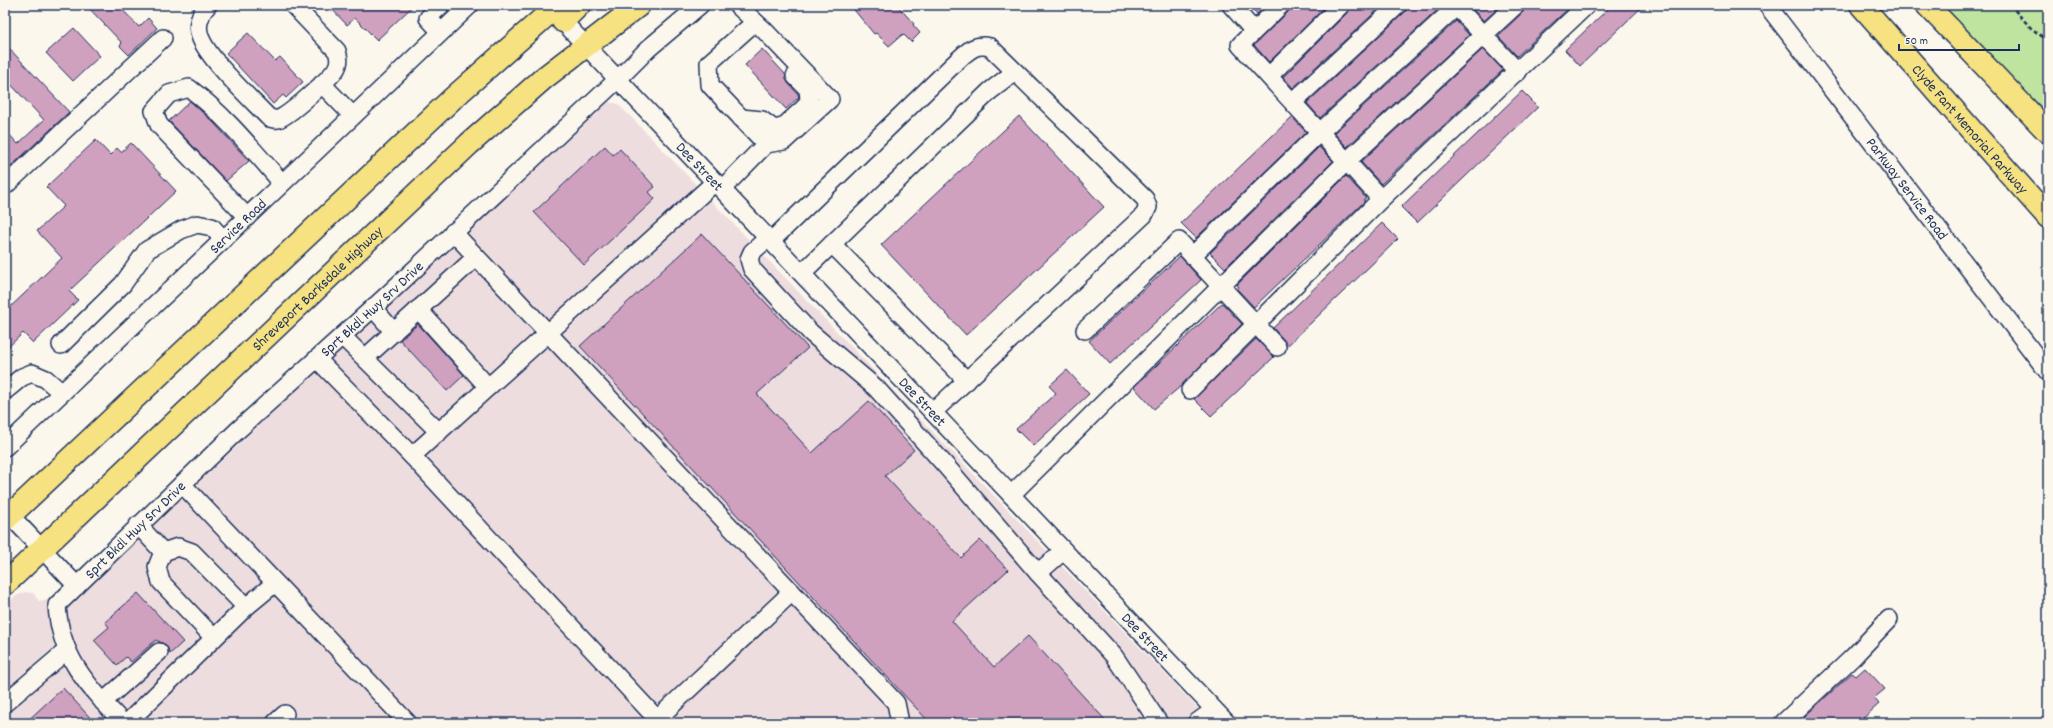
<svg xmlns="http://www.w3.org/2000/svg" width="2053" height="728" font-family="Dekko,sans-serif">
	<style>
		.built { fill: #eeddde }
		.green { fill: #bee49f; stroke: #6c8a7e }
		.building { fill: #d0a0bf; stroke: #1b2f5e }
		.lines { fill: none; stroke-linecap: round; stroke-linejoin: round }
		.minor-casing { stroke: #1b2f5e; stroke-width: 20 }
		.major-casing { stroke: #1b2f5e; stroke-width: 25 }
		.path { stroke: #1b2f5e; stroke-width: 2.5; stroke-dasharray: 4 3; stroke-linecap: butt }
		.minor { stroke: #fbf7ec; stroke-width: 17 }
		.major { stroke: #f6e281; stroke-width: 22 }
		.labels { text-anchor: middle; stroke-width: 4; stroke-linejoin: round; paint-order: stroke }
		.street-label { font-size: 15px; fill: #1b2f5e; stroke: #fbf7ec }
	</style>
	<rect width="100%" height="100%" fill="#fbf7ec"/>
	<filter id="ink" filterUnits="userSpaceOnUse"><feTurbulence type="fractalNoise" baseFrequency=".025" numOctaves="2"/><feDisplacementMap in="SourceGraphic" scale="8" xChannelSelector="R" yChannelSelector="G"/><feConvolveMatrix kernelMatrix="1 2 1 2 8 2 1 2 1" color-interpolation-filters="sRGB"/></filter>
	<g filter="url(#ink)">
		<path class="built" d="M 604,101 L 618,104 L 633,119 L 1212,723 L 5,723 L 5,606 L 14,597 L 25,592 L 33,593 L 39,601 L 84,592 L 585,114 Z"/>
		<path class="green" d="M 1940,5 L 2048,5 L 2048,118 Z"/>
		<path class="building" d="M 86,5 L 118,5 L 139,27 L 148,18 L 157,28 L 129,55 L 120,46 L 122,43 Z
			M 328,5 L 414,5 L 377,40 L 355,18 L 347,25 Z
			M 850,5 L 897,5 L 914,24 L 913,25 L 920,33 L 911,42 L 903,34 L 889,46 L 876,33 L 874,34 Z
			M 1249,5 L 1267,5 L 1257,14 Z
			M 1291,5 L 1327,5 L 1269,62 L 1254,45 L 1288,12 Z
			M 1351,5 L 1383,5 L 1293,88 L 1283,77 L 1348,12 Z
			M 1408,5 L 1443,5 L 1320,118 L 1307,103 L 1405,12 Z
			M 1469,5 L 1501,5 L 1484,21 Z
			M 1526,5 L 1572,5 L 1517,56 L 1498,36 L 1523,12 Z
			M 1612,5 L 1644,5 L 1580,66 L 1565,50 Z
			M 1456,21 L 1469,35 L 1347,147 L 1334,133 Z
			M 74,28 L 100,56 L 73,81 L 46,53 Z
			M 248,33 L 275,61 L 280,57 L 303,82 L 286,98 L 283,95 L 273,104 L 226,53 Z
			M 5,44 L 69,112 L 5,172 L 5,130 L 18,144 L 44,120 L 5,78 Z
			M 762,49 L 785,74 L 788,83 L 798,94 L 799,97 L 786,109 L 745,65 Z
			M 1483,49 L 1503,70 L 1381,184 L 1361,162 Z
			M 1522,91 L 1538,107 L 1417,223 L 1401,207 Z
			M 190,101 L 213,122 L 249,161 L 226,181 L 169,121 Z
			M 1019,116 L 1104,207 L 966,335 L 881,245 Z
			M 1292,117 L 1306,132 L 1196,238 L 1181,223 Z
			M 96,140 L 110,155 L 117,148 L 121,152 L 131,143 L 176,191 L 69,291 L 78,300 L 33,343 L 23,333 L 5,350 L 5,312 L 62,258 L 37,231 L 64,206 L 46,187 Z
			M 605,146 L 613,155 L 620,149 L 655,187 L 649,192 L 655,199 L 584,265 L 534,212 Z
			M 1319,147 L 1333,161 L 1225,268 L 1210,253 Z
			M 1346,176 L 1366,198 L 1363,200 L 1365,201 L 1254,307 L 1237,289 L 1239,287 L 1237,285 Z
			M 1382,223 L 1398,239 L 1287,346 L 1284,340 L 1273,328 Z
			M 702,234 L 808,348 L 757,394 L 812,453 L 869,401 L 914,450 L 885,476 L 961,558 L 980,540 L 1008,570 L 952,621 L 994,667 L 1028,636 L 1108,723 L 930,723 L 580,346 Z
			M 1180,256 L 1201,280 L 1110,364 L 1089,341 Z
			M 1222,303 L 1242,324 L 1181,386 L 1154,409 L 1134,387 Z
			M 418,324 L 464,375 L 447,391 L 400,340 Z
			M 1256,339 L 1274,357 L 1211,416 L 1194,399 Z
			M 1067,370 L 1089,394 L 1033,446 L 1016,429 L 1056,393 L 1049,386 Z
			M 138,593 L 183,642 L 170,654 L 166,645 L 156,640 L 131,662 L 126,657 L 117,665 L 94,640 L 109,627 L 105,622 Z
			M 1865,668 L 1885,689 L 1874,698 L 1879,704 L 1858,723 L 1810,723 L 1804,717 L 1852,673 L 1856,676 Z
			M 63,688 L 95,723 L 25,723 Z"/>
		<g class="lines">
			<defs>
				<g id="minor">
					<path d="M 208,5 C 200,13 196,26 200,36 C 206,57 252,100 269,118 C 271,118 275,120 278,119 C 287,118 331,77 336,69 C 340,62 339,58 337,51 L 293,5"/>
					<path d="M 441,5 L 428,18 L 441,32"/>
					<path d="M 1231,5 L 1254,31"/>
					<path d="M 1281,5 L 1240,45 L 1381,199 L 1587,5"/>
					<path d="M 1455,5 L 1518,72"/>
					<path id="s1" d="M 1767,5 L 2048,372"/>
					<path id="s2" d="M 555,13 L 1227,723"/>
					<path d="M 755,22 L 709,63 L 710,85 L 766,144"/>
					<path d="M 1269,76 L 1341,5"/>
					<path d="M 322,84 L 353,116"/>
					<path d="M 1293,102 L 1398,5"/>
					<path d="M 741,118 L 762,120 L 774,129 L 783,127 L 805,107 L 809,100 L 808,89 L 795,76"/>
					<path d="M 5,186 L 163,38"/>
					<path d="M 722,189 L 766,144 L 784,141 L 830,99 L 763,29 L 737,5"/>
					<path d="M 247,217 L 159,125 L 154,111 L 169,94 L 189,88 C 224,114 253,150 282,183"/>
					<path d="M 453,232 L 896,703 L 900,723"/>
					<path d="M 768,238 L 752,252 L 749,259 L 752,269 L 811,333 L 876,388 L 946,466 L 1038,573 L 1114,656 L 1159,723"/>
					<path d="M 771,241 L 957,61 C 968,51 975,43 990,47 L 1145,199 L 1148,207 L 1144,215 L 933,412"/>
					<path d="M 832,244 L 967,381"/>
					<path d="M 1193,255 L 1320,132 L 1458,5"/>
					<path d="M 802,273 L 990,91 L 1015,72"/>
					<path d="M 373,308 L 394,332"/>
					<path d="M 418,309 L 488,387"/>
					<path d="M 1085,330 L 1179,241 L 1277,347"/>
					<path d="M 342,336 L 439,432"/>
					<path d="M 61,345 L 123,284 L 147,250 L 181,230 L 197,224 L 212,227 L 223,239"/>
					<path d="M 365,358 L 476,257"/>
					<path d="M 317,359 L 412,456"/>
					<path d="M 1190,390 L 1381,199"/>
					<path d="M 5,391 L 22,377 L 32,373 L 46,379 L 62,393"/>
					<path id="s3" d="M 5,447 L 470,5"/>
					<path d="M 182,484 L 408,723"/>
					<path d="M 1011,495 L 1347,161 L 1516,5"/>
					<path d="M 5,510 L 77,586"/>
					<path d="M 138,525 L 163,552 L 178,547 L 192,552 L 246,607"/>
					<path d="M 163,552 L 157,567 L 161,582 L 214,638"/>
					<path d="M 1038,573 L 1063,551"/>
					<path d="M 103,702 L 159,652"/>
					<path d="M 5,703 L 66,651"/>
					<path d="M 657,719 L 412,456 L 715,182"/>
					<path id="s4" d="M 123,723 C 88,686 60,658 57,605 L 238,430 L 384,298 L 617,80 L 649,48 L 700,5"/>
					<path d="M 127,723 L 246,607 L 275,583"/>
					<path d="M 275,723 L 285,714"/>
					<path d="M 653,723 L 792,592"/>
					<path d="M 1196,723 L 1214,710"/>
					<path d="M 1783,723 L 1853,657 L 1889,619"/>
				</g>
				<g id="major">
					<path id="s5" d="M 1861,5 L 2048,217"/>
					<path d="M 1927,5 L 2048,132"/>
					<path d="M 563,21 L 579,5"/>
					<path d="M 5,520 L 452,99 L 558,5"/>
					<path id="s6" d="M 5,584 L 469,144 L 544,78 L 639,5"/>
				</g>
			</defs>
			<use href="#minor" class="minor-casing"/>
			<use href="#major" class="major-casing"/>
			<path class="path" d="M 2010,5 L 2031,28 L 2048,41"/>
			<use href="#minor" class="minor"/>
			<use href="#major" class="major"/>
		</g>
	</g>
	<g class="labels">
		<g class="street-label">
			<text dy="5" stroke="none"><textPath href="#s5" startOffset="165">Clyde Fant Memorial Parkway</textPath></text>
			<text dy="5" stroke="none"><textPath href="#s2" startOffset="211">Dee Street</textPath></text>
			<text dy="5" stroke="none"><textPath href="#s1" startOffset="231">Parkway Service Road</textPath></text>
			<text dy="5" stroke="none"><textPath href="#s3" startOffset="321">Service Road</textPath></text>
			<text dy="5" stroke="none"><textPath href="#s6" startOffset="430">Shreveport Barksdale Highway</textPath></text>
			<text dy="5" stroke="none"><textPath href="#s4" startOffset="571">Sprt Bkdl Hwy Srv Drive</textPath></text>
			<text dy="5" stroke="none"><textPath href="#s2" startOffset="535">Dee Street</textPath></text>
			<text dy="5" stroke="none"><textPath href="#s4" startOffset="247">Sprt Bkdl Hwy Srv Drive</textPath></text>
			<text dy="5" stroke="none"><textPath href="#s2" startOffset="859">Dee Street</textPath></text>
		</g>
	</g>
	<rect width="2053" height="728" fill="none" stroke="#fbf7ec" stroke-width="20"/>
	<rect x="10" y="10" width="2033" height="708" fill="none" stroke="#1b2f5e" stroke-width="1.5" filter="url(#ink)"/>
	<path d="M1899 44v6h120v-6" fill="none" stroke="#1b2f5e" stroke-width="2"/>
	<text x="1905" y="44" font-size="12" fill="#1b2f5e" stroke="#fbf7ec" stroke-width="3" paint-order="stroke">50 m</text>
</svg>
